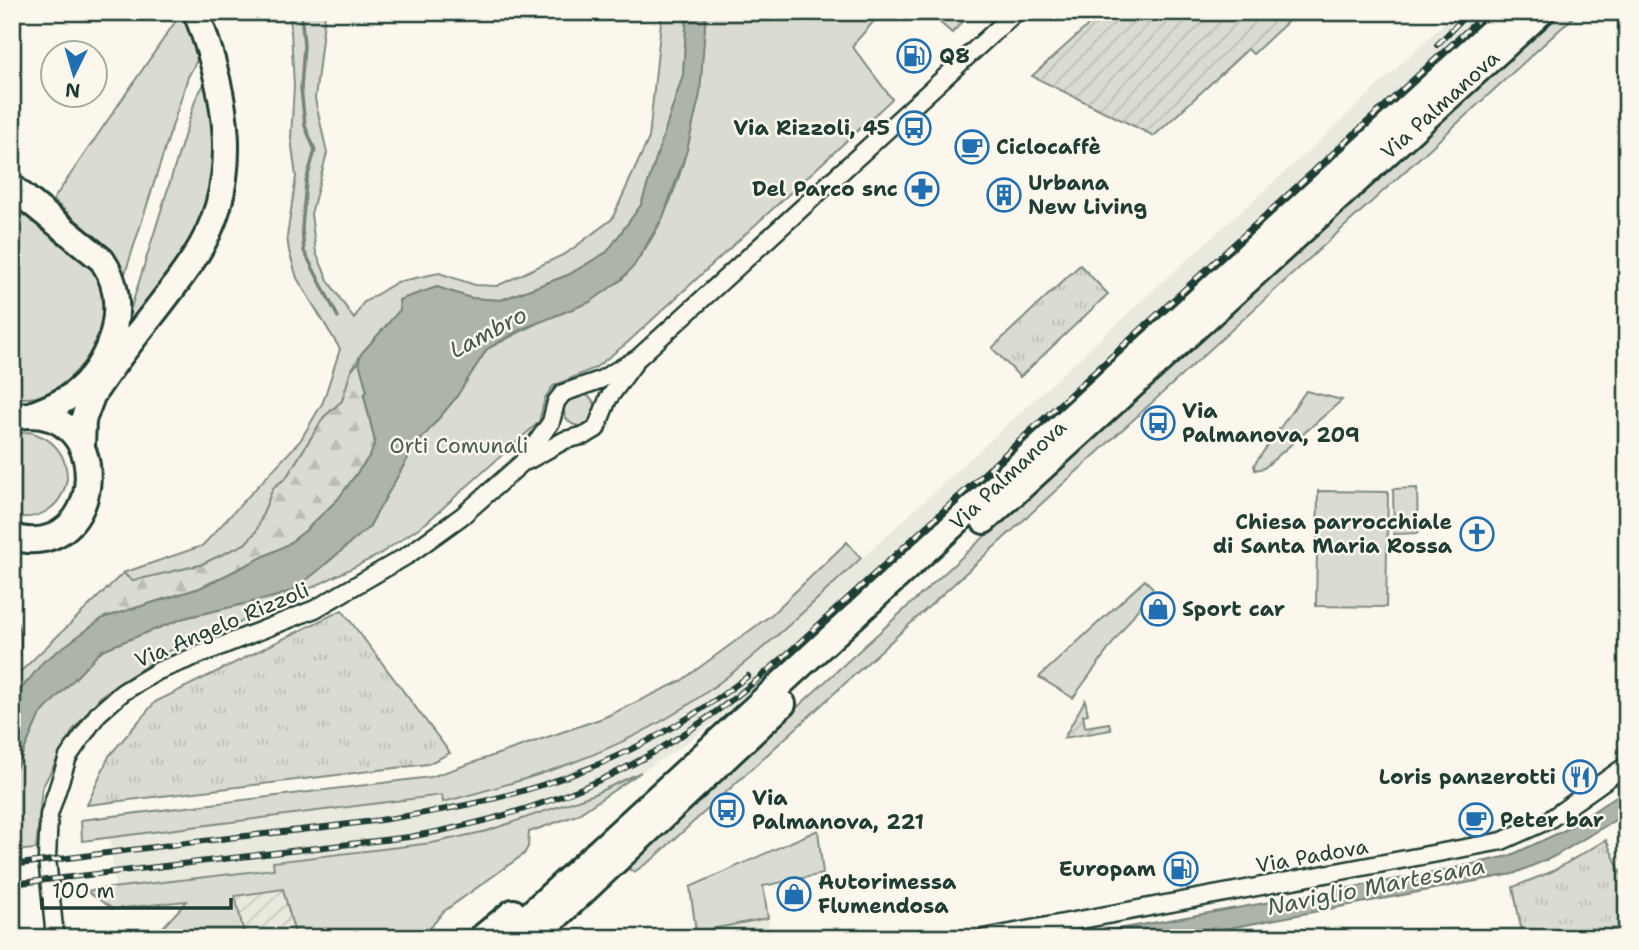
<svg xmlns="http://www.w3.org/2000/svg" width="1639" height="950" font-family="'Shantell Sans',sans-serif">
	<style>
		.built { fill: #eae9de }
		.industrial { fill: url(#industrial-furrows) }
		.grass { fill: #dbdcd1; stroke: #7d8c82; stroke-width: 2 }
		.forest { fill: url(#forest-firs); stroke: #7d8c82; stroke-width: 2 }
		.park { fill: url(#park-tufts); stroke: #7d8c82; stroke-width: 2 }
		.garden { fill: url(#garden-furrows); stroke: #7d8c82; stroke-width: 2 }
		.water { fill: #adb4aa; stroke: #74847b; stroke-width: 2 }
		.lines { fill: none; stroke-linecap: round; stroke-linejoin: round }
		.stream { stroke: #74847b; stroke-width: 3.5 }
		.minor-casing { stroke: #1f3d34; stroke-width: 21 }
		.highway-casing { stroke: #1f3d34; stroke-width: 30 }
		.minor { stroke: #fbf7ec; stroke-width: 16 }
		.highway { stroke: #fbf7ec; stroke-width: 24 }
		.rail-casing { stroke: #1f3d34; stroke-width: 6 }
		.rail { stroke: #fbf7ec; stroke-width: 3.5; stroke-dasharray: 10; stroke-linecap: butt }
		.labels { text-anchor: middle; stroke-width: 5; stroke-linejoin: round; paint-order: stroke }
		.poi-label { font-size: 21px; font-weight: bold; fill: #1f3d34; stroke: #fbf7ec; text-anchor: start }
		.street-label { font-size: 21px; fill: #1f3d34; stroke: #fbf7ec }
		.park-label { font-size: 21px; fill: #455d53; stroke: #fbf7ec }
		.water-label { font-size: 23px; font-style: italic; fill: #425b52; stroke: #fbf7ec }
	</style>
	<defs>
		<pattern id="industrial-furrows" width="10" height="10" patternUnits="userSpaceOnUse" patternTransform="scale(1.75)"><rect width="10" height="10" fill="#eae9de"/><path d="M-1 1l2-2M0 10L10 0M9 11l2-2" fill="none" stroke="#c8c9bf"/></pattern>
		<pattern id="forest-firs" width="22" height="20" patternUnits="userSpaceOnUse" patternTransform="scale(1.75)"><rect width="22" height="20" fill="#dbdcd1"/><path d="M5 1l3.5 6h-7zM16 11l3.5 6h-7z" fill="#bcbeb4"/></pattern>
		<pattern id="park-tufts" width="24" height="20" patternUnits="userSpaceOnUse" patternTransform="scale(1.75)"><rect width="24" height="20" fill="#dbdcd1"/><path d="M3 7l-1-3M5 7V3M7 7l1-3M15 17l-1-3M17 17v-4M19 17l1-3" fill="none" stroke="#bcbeb4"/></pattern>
		<pattern id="garden-furrows" width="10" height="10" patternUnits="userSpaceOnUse" patternTransform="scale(1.75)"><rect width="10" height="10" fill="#dbdcd1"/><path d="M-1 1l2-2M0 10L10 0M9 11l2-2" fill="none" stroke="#bcbeb4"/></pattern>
	</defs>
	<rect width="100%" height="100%" fill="#fbf7ec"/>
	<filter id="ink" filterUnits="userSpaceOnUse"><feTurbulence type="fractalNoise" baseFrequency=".0143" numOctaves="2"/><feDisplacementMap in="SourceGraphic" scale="14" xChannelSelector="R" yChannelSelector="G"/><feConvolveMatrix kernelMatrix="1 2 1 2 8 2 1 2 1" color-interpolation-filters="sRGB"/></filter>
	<g filter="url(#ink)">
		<path class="built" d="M 1456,12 L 1495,12 L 737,706 L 675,751 L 641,772 L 592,795 L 487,831 L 432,843 L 273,863 L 274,869 L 115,888 L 110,838 L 442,795 L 444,801 L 489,790 L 592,755 L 689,705 L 728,677 L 792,623 L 1161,283 L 1323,138 Z
			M 768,918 L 770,938 L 696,938 L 696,932 Z"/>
		<path class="industrial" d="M 284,889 L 296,938 L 245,938 L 235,896 Z"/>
		<path class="grass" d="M 182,12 L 188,12 L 197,60 L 188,77 L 123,280 L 102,243 L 53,200 Z
			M 290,12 L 325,13 L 315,99 L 327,153 L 311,214 L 316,253 L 329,282 L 354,319 L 363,303 L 397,282 L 439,273 L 475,285 L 497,286 L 567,253 L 612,219 L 649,138 L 662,12 L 687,12 L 683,75 L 641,205 L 607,252 L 568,275 L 501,300 L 471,298 L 437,287 L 399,300 L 400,310 L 361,354 L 351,371 L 342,401 L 324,417 L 286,478 L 273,488 L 256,532 L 245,544 L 200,565 L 132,581 L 123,573 L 202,546 L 300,441 L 323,402 L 340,349 L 297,278 L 289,251 L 287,237 L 296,177 L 291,138 L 294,86 Z
			M 706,12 L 882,12 L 852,46 L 892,99 L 627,343 L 595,368 L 553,386 L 545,398 L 539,422 L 426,523 L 377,556 L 239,623 L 169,651 L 102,695 L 73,730 L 42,788 L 36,849 L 12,851 L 12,778 L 39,716 L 75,675 L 102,650 L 184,618 L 274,597 L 291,591 L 314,574 L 369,527 L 413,449 L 455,399 L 487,349 L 621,280 C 687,208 699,105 706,12 Z
			M 928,12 L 972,12 L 952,33 Z
			M 1560,12 L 1579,12 L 653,859 L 634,872 L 623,866 Z
			M 206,81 L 215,131 L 208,205 L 186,254 L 121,340 L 196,98 Z
			M 12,202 L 24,208 C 39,221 93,263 99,278 C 118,322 84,381 39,396 C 31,399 21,398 12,398 Z
			M 1306,391 L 1342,400 L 1264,468 L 1255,470 L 1254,465 Z
			M564 410a16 16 0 1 1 32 0a16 16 0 1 1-32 0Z
			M 29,432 C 52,437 67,454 67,478 C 63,506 40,522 12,516 L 12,434 Z
			M 1417,488 L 1418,533 L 1394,534 L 1393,489 Z
			M 1318,491 L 1388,492 L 1386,607 L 1316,606 Z
			M 847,542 L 861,558 C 807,609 753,661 691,703 C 617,753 529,780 443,802 L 442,795 L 82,841 L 81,820 L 431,777 L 603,718 L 681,681 L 771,615 Z
			M 1145,580 L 1153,588 L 1073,698 L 1039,677 Z
			M 641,772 L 577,815 L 529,832 L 528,847 L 524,854 L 443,912 L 422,938 L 296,938 L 283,889 L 235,896 L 245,938 L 153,938 L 187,901 L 113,909 L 86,891 L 274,869 L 273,862 L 432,843 L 487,831 L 592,795 Z
			M 818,830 L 823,874 L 763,886 L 768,918 L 696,932 L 690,887 Z"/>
		<path class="forest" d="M 359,362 L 367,391 L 364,396 L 375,442 L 371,454 L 338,499 L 305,531 L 287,545 L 200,588 L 103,618 L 20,688 L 12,701 L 12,614 C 27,633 19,653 17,675 L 123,573 L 132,581 L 200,565 L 245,544 L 256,532 L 273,488 L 286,478 L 324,417 L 342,401 L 351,371 Z"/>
		<path class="park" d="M 1080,265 L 1108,294 L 1020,377 L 992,348 Z
			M 342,610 L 450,753 L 428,764 L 87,805 L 109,756 L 155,702 Z
			M 1606,840 L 1627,886 L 1627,929 L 1562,938 L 1523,938 L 1513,887 L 1551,872 Z"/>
		<path class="garden" d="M 1103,12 L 1298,12 L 1253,54 L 1248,49 L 1154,136 L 1032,76 Z
			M 1085,700 L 1088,714 L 1083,715 L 1085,727 L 1109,723 L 1111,730 L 1064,738 Z"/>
		<path class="water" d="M 687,12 L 706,12 L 700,94 L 687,150 L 663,217 L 634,266 L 621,280 L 590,302 L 520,330 L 487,349 L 455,399 L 413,449 L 369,527 L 314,574 L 291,591 L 274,597 L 184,618 L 102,650 L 39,716 L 12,778 L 12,701 L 43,662 L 103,618 L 200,588 L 287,545 L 305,531 L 338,499 L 371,454 L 375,442 L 364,395 L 367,391 L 359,362 L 361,354 L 400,310 L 399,300 L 437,287 L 471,298 L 501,300 L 568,275 L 607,252 L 641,205 L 683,75 Z
			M 1627,789 L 1627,813 L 1553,857 L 1513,874 L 1177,938 L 1068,938 L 1432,873 L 1509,856 L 1565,830 Z"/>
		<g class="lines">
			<path class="stream" d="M 301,12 L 304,46 L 301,88 L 305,126 L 315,150 L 306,182 L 302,228 L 304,251 L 338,317"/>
			<defs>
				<path id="minor" d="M 527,461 L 565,440 L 586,435 L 596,429 L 608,399 L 635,362
					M 55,938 L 47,858 L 49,815 L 68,757 L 98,714 L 123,692 L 158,671 L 315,609 L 408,555 L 462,516 L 522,463 L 551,422 L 556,402 L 563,393 L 600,380 L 638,358 L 1016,12
					M 984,938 L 1502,841 L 1549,820 L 1627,765"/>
				<path id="highway" d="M 12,187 L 102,260 C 130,300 114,359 78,390 C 65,402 47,409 30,415
					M 12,417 C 118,395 108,565 12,537
					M 82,446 L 83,420 L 92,396 C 122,348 163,306 194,258 C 245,181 227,93 196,12
					M 984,521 L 1542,12
					M 481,938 L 513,912
					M 504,938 L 1512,12
					M 534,938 L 783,704"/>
			</defs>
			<use href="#minor" class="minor-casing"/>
			<use href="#highway" class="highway-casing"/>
			<use href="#minor" class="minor"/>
			<use href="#highway" class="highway"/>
			<defs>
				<path id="rail" d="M 1437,45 L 1469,12
					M 12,865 C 93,855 174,844 255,835 C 446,814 590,798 748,676
					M 12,884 L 409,837 C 563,810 671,758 787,654 L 1487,12"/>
			</defs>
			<use href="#rail" class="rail-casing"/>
			<use href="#rail" class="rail"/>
		</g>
	</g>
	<defs>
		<symbol id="fuel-ring" viewBox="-11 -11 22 22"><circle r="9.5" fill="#fbf7ec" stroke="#1f6fb2" stroke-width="1.5"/><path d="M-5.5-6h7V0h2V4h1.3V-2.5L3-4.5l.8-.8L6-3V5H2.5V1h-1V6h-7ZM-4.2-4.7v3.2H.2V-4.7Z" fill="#1f6fb2"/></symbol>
		<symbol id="bus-ring" viewBox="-11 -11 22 22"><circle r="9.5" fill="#fbf7ec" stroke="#1f6fb2" stroke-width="1.5"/><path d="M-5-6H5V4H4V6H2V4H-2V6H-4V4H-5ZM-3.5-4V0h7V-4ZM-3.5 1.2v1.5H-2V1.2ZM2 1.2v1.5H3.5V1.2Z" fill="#1f6fb2"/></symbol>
		<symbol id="cafe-ring" viewBox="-11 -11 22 22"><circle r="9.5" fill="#fbf7ec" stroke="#1f6fb2" stroke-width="1.5"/><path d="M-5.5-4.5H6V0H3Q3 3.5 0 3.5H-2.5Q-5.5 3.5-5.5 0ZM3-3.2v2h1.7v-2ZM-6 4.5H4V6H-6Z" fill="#1f6fb2"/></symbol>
		<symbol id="pharmacy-ring" viewBox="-11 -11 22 22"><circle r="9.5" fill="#fbf7ec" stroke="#1f6fb2" stroke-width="1.5"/><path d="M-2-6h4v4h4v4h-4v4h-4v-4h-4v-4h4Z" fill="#1f6fb2"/></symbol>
		<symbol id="building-ring" viewBox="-11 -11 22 22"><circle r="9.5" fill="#fbf7ec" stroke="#1f6fb2" stroke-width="1.5"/><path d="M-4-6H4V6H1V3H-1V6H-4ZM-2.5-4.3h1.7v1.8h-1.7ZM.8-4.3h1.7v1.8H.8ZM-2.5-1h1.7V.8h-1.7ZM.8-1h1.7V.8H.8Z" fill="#1f6fb2"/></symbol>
		<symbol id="church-ring" viewBox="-11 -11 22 22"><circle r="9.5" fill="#fbf7ec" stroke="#1f6fb2" stroke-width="1.5"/><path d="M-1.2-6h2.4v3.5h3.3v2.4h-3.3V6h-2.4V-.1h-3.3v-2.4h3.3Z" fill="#1f6fb2"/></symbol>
		<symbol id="shop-ring" viewBox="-11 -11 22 22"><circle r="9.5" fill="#fbf7ec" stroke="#1f6fb2" stroke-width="1.5"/><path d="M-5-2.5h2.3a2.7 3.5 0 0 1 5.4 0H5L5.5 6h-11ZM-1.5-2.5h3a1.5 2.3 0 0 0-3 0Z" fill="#1f6fb2"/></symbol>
		<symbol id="restaurant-ring" viewBox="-11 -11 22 22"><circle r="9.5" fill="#fbf7ec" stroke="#1f6fb2" stroke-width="1.5"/><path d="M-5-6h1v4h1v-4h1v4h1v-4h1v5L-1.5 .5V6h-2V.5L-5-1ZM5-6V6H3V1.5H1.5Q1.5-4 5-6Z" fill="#1f6fb2"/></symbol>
	</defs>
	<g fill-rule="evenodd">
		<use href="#fuel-ring" x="895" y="37" width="38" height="38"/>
		<use href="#bus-ring" x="895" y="109" width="38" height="38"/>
		<use href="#cafe-ring" x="953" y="128" width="38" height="38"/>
		<use href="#pharmacy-ring" x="903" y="170" width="38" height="38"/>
		<use href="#building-ring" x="985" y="176" width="38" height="38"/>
		<use href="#bus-ring" x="1139" y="404" width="38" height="38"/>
		<use href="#church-ring" x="1458" y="515" width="38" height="38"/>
		<use href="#shop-ring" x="1139" y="590" width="38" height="38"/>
		<use href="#restaurant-ring" x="1561" y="758" width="38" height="38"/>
		<use href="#bus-ring" x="708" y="791" width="38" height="38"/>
		<use href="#cafe-ring" x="1457" y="801" width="38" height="38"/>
		<use href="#fuel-ring" x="1162" y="850" width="38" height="38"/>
		<use href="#shop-ring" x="775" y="875" width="38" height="38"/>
	</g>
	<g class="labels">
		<g class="poi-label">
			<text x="939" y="63">Q8</text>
			<text x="890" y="135" text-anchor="end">Via Rizzoli, 45</text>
			<text x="996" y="154">Ciclocaffè</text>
			<text x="1028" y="190">Urbana<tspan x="1028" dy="24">New Living</tspan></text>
			<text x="898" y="196" text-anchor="end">Del Parco snc</text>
			<text x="1182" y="418">Via<tspan x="1182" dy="24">Palmanova, 209</tspan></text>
			<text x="1452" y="529" text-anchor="end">Chiesa parrocchiale<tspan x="1452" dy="24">di Santa Maria Rossa</tspan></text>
			<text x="1182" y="616">Sport car</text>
			<text x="1556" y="784" text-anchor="end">Loris panzerotti</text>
			<text x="752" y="805">Via<tspan x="752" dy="24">Palmanova, 221</tspan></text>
			<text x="1500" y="827">Peter bar</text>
			<text x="1156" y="876" text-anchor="end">Europam</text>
			<text x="818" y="889">Autorimessa<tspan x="818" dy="24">Flumendosa</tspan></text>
		</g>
		<g class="street-label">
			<text transform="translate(1440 105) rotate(-42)" y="7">Via Palmanova</text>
			<text transform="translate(1008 475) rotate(-43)" y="7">Via Palmanova</text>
			<text transform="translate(222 625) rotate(-23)" y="7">Via Angelo Rizzoli</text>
			<text transform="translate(1312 856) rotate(-10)" y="7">Via Padova</text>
		</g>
		<g class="park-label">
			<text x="459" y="453">Orti Comunali</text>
		</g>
		<g class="water-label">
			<text transform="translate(488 332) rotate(-28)" y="8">Lambro</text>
			<text transform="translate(1376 886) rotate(-11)" y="8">Naviglio Martesana</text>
		</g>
	</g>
	<rect width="1639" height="950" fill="none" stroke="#fbf7ec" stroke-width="42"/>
	<rect x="21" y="21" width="1597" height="908" fill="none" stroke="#1f3d34" stroke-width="2.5" filter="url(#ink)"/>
	<g transform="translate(74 74) rotate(185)"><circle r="33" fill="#fbf7ec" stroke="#a3ada2" stroke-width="2"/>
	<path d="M0-5L12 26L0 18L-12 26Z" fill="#1f6fb2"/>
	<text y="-10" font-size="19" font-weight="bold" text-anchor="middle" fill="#1f3d34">N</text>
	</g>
	<path d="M42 898v10h189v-10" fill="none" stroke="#1f3d34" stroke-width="3.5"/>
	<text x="52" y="898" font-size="21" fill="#1f3d34" stroke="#fbf7ec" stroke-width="5" paint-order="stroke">100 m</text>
</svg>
